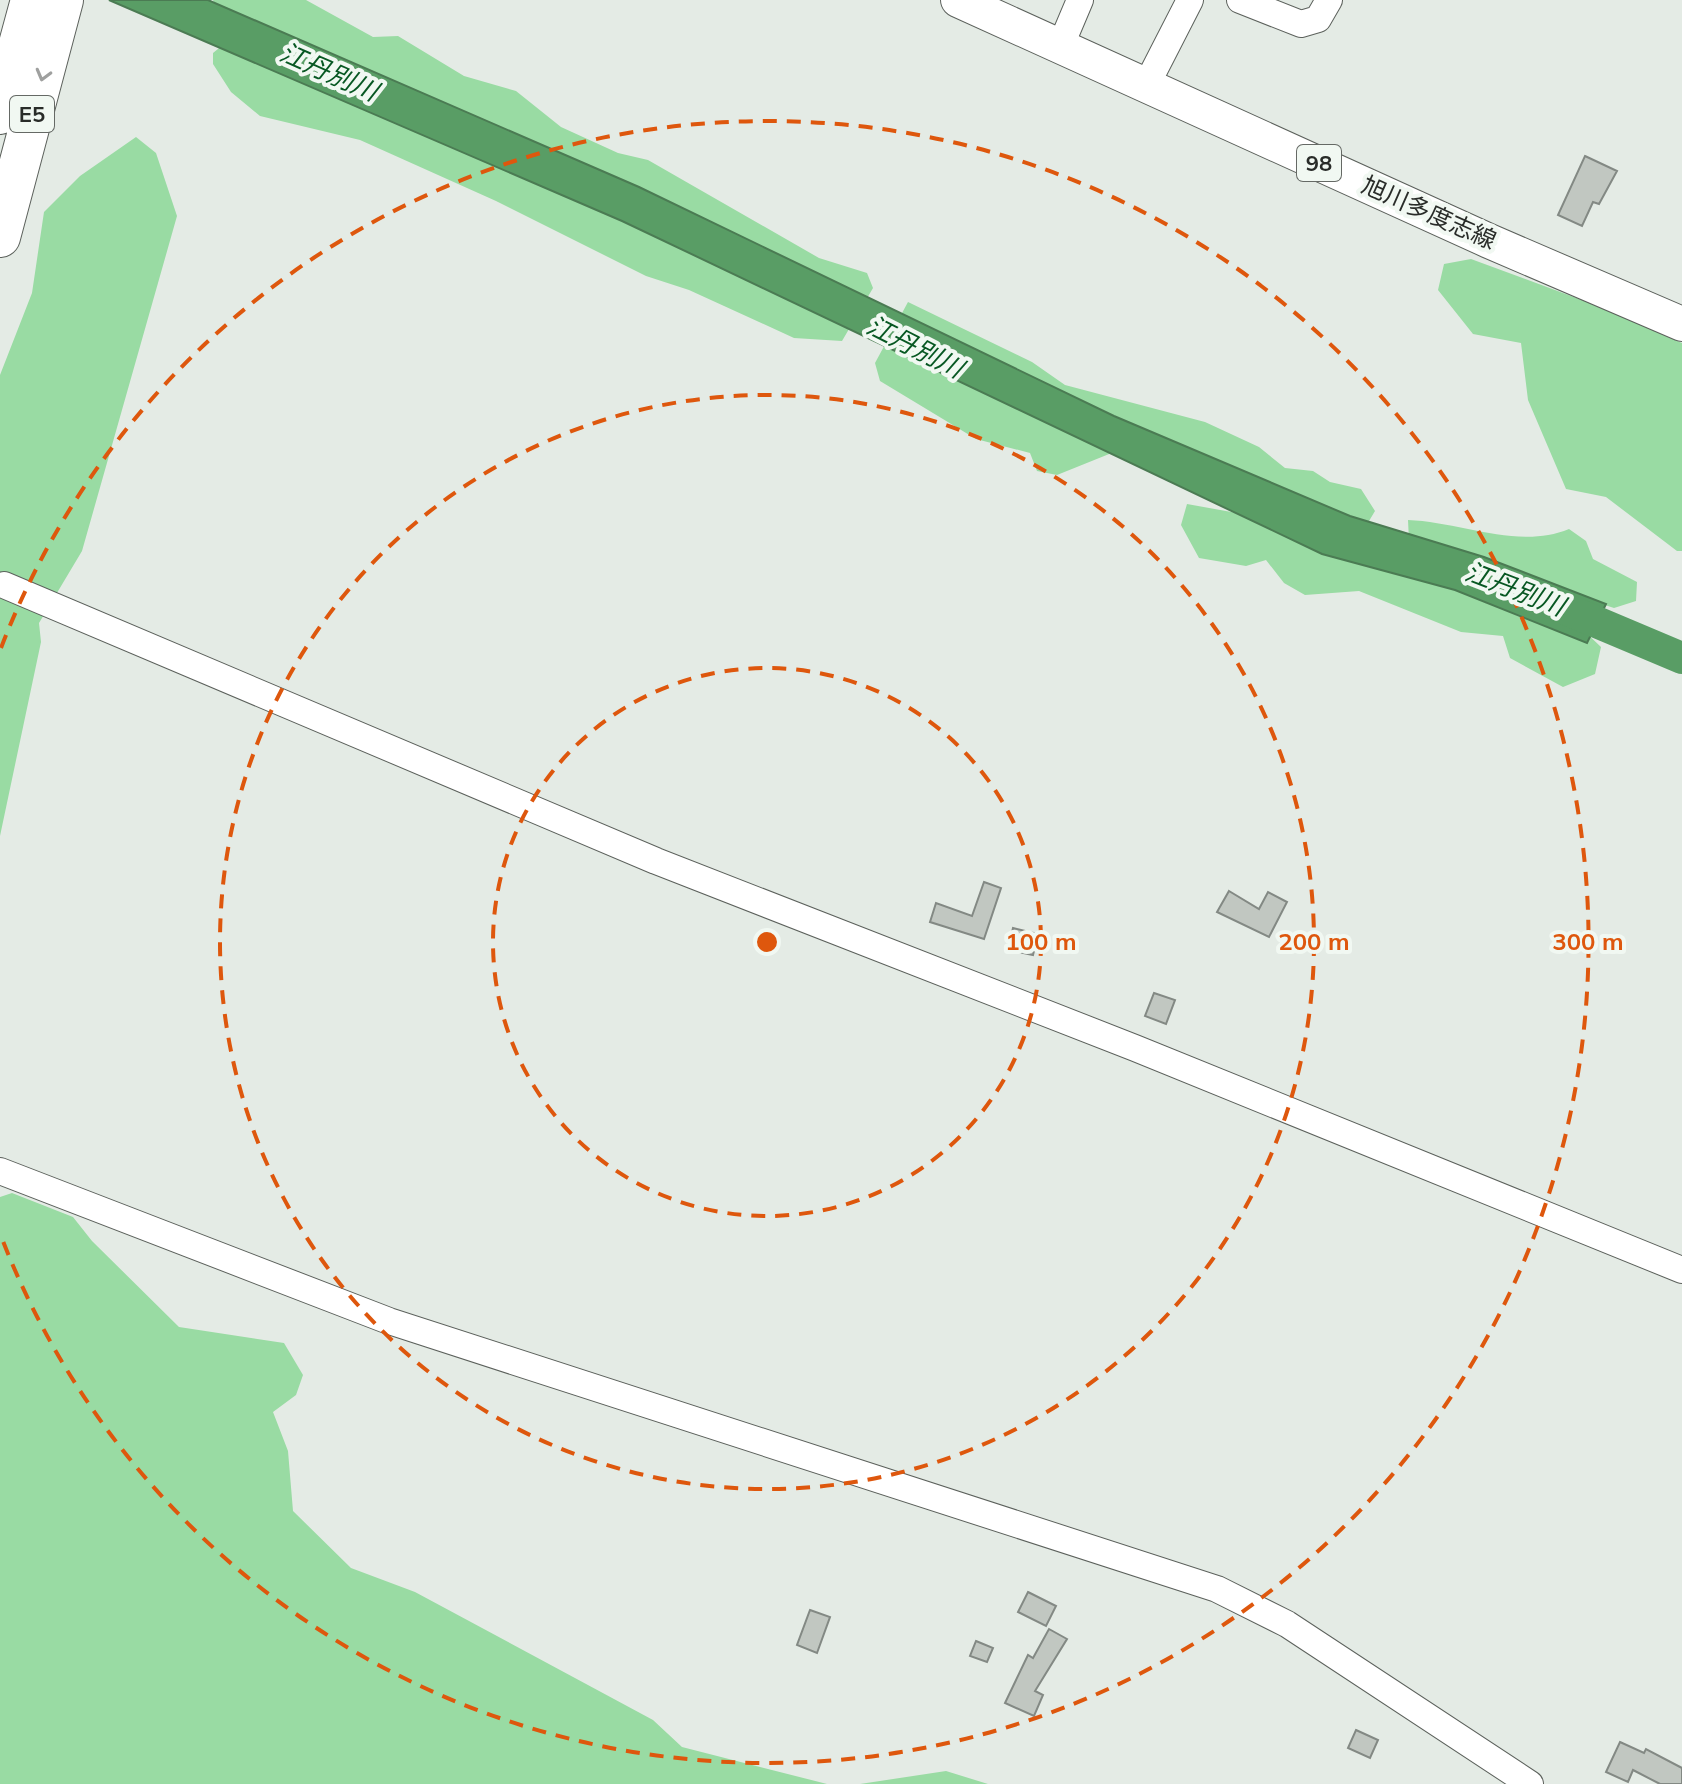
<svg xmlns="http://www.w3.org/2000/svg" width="1682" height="1784" font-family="Mulish,'Noto Sans JP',sans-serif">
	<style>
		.green { fill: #99dba3 }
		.water { fill: #599d65; stroke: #4b7b53; stroke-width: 2 }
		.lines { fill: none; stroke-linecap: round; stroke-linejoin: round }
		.river { stroke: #599d65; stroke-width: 32 }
		.building { fill: #c1c7c1; stroke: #838984; stroke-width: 2 }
		.minor-casing { stroke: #5c615c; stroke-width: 28 }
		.major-casing { stroke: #5c615c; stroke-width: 36 }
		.highway-casing { stroke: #5c615c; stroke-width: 42 }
		.minor { stroke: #fff; stroke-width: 26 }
		.major { stroke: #fff; stroke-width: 34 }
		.highway { stroke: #fff; stroke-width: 40 }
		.oneway { stroke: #9fa09f }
		.ring { fill: none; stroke: #de570d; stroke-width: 4; stroke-dasharray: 14 10 }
		.labels { text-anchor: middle; stroke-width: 8; stroke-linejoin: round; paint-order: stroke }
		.shield { fill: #f1f8f2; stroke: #656965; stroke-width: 2 }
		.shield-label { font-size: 22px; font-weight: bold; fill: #292c29 }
		.street-label { font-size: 24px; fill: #292c29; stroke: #f1f8f2 }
		.water-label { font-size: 26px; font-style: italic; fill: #085823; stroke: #f1f8f2 }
		.centre { fill: #de570d; stroke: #f1f8f2; stroke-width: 4 }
		.ring-label { font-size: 24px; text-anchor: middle; font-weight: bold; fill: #de570d; stroke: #f1f8f2; stroke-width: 8; stroke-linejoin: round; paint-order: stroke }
	</style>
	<rect width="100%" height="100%" fill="#e4ebe5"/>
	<path class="green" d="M 213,0 L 306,0 L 373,37 L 398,36 L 464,76 L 516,91 L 561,127 L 618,153 L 648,160 L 819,258 L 867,273 L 873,288 L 842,341 L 794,338 L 689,290 L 646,276 L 496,201 L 360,140 L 260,116 L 231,92 L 213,64 L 213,53 L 229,40 Z
		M 136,137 L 156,153 L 177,216 L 82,551 L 39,623 L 41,642 L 0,836 L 0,375 L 32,293 L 44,212 L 80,176 Z
		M 1471,259 L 1598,306 L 1682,343 L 1682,551 L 1677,551 L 1606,497 L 1566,489 L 1528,400 L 1521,343 L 1473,334 L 1438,290 L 1444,264 Z
		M 908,302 L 1032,362 L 1065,385 L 1205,422 L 1259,447 L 1285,468 L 1313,471 L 1330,482 L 1361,489 L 1375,511 L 1363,531 L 1134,444 L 1057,475 L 1037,471 L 1030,453 L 976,439 L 880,381 L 875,363 Z
		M 1187,504 L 1248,515 L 1579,626 L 1601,647 L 1595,674 L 1563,687 L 1510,658 L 1503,636 L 1461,632 L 1359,591 L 1305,595 L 1284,583 L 1266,560 L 1246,566 L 1199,558 L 1181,525 Z
		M 1408,520 C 1461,522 1519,550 1569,529 L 1586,541 L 1593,559 L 1637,582 L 1636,601 L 1614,608 L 1409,541 Z
		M 12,1193 L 73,1217 L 92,1241 L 179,1327 L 284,1343 L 303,1375 L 296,1395 L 273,1412 L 288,1451 L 293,1511 L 351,1568 L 415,1592 L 653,1720 L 682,1747 L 827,1784 L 0,1784 L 0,1197 Z
		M 946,1771 L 988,1784 L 860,1784 Z"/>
	<path class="water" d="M 109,0 L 208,0 L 639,187 L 1114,416 L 1350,516 L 1484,557 L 1606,604 L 1587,643 L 1455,590 L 1322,554 L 622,221 Z"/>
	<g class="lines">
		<path class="river" d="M 1556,605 L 1682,658"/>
	</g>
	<path class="building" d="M 1585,156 L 1617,171 L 1599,204 L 1593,202 L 1582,226 L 1558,215 Z
		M 984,882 L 1001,888 L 984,939 L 930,922 L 936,903 L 972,916 Z
		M 1229,891 L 1259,909 L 1268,892 L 1287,902 L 1269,937 L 1217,912 Z
		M 1013,928 L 1038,934 L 1033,955 L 1008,950 Z
		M 1154,993 L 1175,1000 L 1166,1024 L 1145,1016 Z
		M 1028,1592 L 1056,1606 L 1046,1626 L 1018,1612 Z
		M 810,1610 L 830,1617 L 817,1653 L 797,1645 Z
		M 1049,1629 L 1067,1639 L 1035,1691 L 1043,1695 L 1034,1716 L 1005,1703 L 1028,1655 L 1033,1658 Z
		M 976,1641 L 993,1648 L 987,1662 L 970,1656 Z
		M 1356,1730 L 1378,1740 L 1370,1758 L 1348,1748 Z
		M 1620,1742 L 1644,1753 L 1646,1749 L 1682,1768 L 1682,1784 L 1660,1784 L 1633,1770 L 1628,1782 L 1606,1772 Z"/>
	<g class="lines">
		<defs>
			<path id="minor" d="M 1240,0 L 1301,24 L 1318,19 L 1329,0
				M 1061,45 L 1080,0
				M 1147,84 L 1190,0
				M 4,585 L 656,861 L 1135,1048 L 1682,1270
				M 0,1171 L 389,1321 L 1217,1589 L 1287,1624 L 1530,1784"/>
			<path id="major" d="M 958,0 L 1489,241 L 1682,324"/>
			<path id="highway" d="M 0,114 L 31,0
				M 0,237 L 63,0"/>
		</defs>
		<use href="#minor" class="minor-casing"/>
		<use href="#major" class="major-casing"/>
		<use href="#highway" class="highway-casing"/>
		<use href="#minor" class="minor"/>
		<use href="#major" class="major"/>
		<use href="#highway" class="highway"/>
	</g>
	<defs><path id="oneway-chevron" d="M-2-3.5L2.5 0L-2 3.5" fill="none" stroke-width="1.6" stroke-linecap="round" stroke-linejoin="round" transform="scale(2)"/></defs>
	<use class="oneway" href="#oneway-chevron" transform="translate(43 75) rotate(105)"/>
	<g class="ring">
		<circle cx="767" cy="942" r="274"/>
		<circle cx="767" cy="942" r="547"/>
		<path d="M1 648A821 821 0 1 1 1 1236"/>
	</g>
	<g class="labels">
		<g class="shield">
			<rect x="10" y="96" width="44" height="36" rx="6"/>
			<rect x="1297" y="145" width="44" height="36" rx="6"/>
		</g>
		<g class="shield-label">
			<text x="32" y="122">E5</text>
			<text x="1319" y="171">98</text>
		</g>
		<g class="street-label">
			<text transform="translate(1429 213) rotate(24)" y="8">旭川多度志線</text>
		</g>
		<g class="water-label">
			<text transform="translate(329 72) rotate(24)" y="9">江丹別川</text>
			<text transform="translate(915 347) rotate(27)" y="9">江丹別川</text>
			<text transform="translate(1515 589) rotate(21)" y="9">江丹別川</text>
		</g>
	</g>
	<circle cx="767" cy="942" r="12" class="centre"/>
	<g class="ring-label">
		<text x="1041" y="950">100 m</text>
		<text x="1314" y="950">200 m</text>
		<text x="1588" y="950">300 m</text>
	</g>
</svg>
